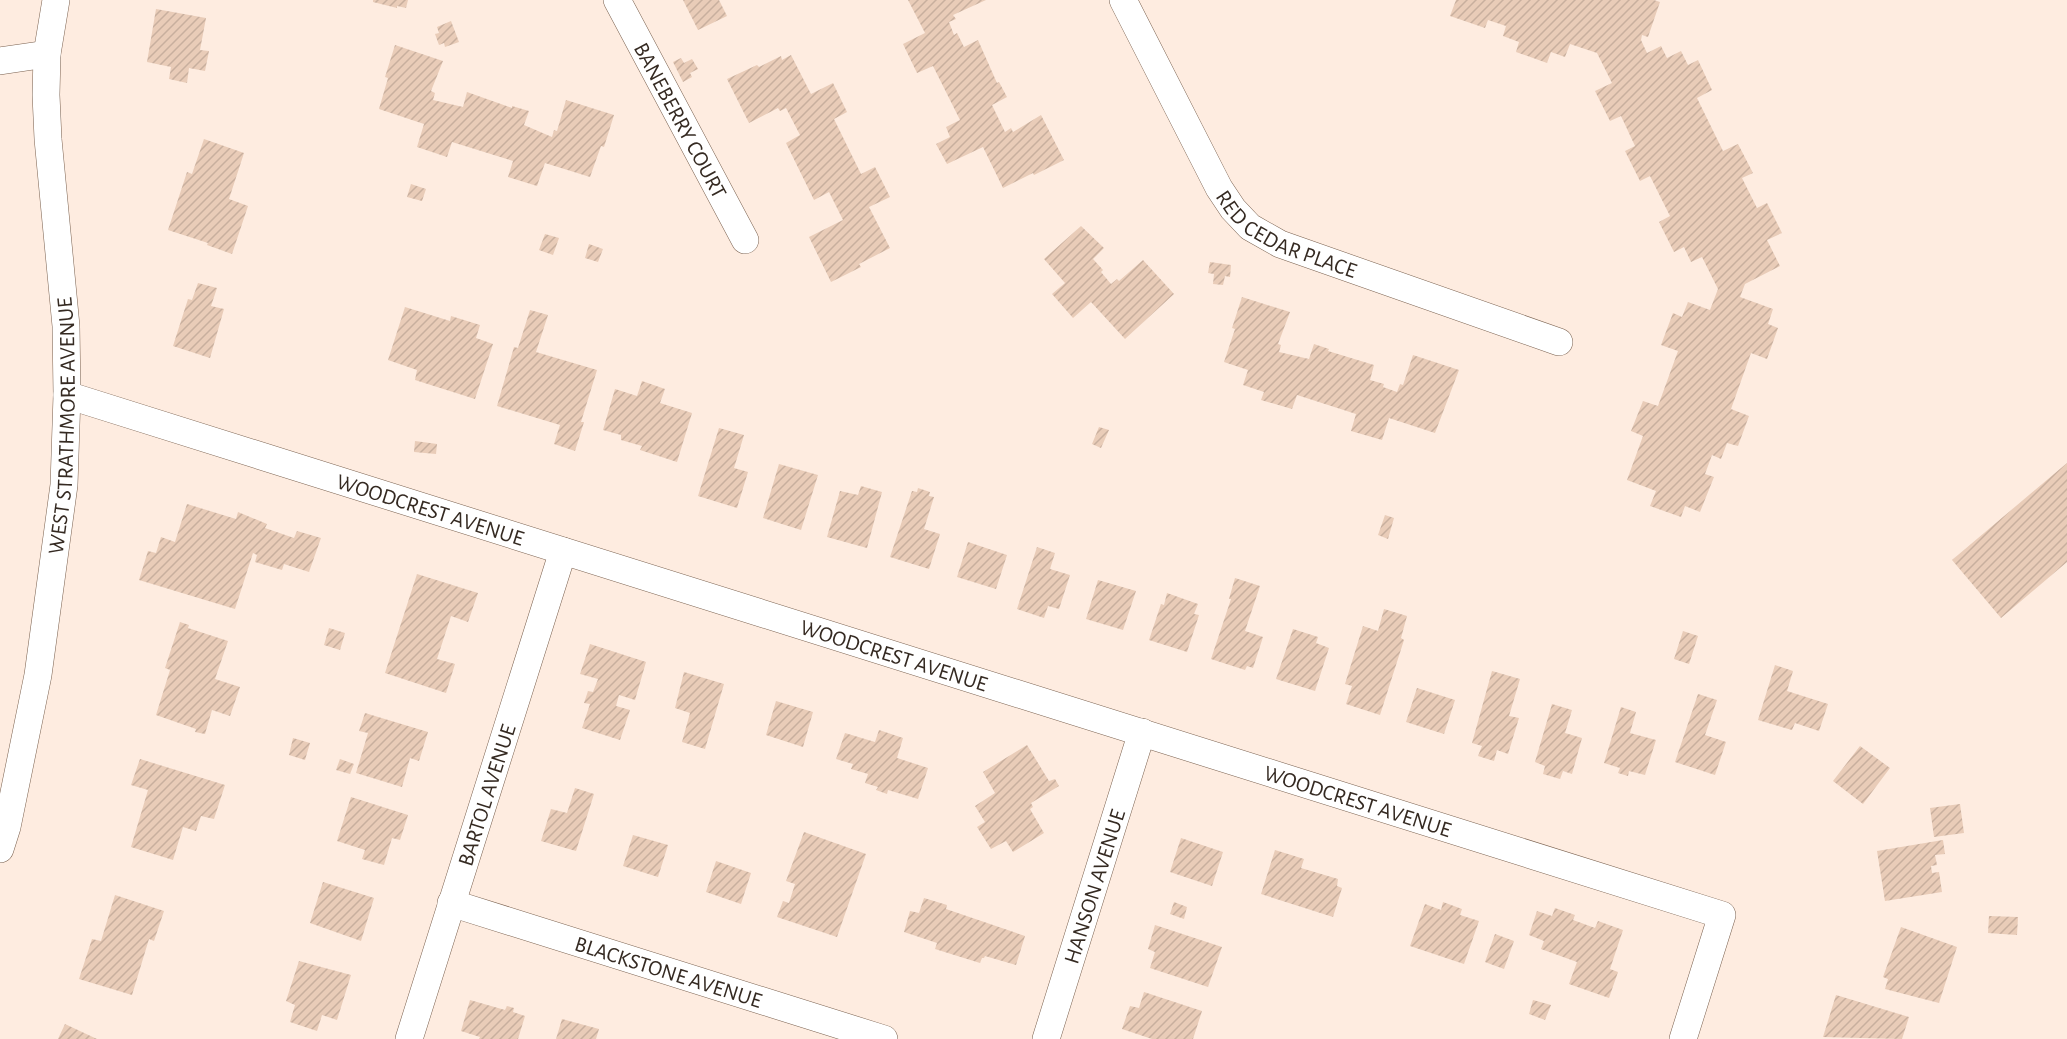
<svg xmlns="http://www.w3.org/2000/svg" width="2067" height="1039" font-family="'Alegreya Sans',sans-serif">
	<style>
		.building { fill: url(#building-hatch) }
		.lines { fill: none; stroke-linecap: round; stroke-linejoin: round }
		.minor-casing { stroke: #7a614f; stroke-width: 28 }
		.minor { stroke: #fff; stroke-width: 27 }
		.labels { text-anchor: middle; stroke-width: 5; stroke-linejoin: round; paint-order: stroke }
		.street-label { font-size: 22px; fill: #352a22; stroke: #fff }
	</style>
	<defs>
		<pattern id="building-hatch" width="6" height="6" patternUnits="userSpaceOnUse" patternTransform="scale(1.5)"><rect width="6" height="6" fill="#e9ccb8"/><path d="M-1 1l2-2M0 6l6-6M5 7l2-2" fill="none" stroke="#c8af9e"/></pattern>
	</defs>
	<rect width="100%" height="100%" fill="#feece0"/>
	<path class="building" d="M 373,0 L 408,0 L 406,8 L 397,6 L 397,8 L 373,2 Z
		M 683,0 L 719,0 L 727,16 L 698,30 Z
		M 908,0 L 986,0 L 953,15 L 956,19 L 949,22 L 954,35 L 957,33 L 964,47 L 978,40 L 997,83 L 999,82 L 1007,97 L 992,105 L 1005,132 L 1011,128 L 1013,132 L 1041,115 L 1064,160 L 1034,175 L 1033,173 L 1003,188 L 983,147 L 947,164 L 936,144 L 950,137 L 946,127 L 960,120 L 933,66 L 917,73 L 903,44 L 925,33 Z
		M 1456,0 L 1654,0 L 1660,2 L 1648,37 L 1642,35 L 1641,40 L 1647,53 L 1661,46 L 1667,58 L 1681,51 L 1688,65 L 1698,60 L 1712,90 L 1697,98 L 1723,151 L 1738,144 L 1753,173 L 1742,178 L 1757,208 L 1767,203 L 1782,233 L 1767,240 L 1780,266 L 1745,284 L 1740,297 L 1773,309 L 1768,324 L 1778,328 L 1767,359 L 1751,353 L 1731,409 L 1749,416 L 1738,446 L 1727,443 L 1721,459 L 1712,455 L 1705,474 L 1714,477 L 1700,512 L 1685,506 L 1681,517 L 1650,506 L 1656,491 L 1627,480 L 1643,436 L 1631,431 L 1643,401 L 1658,406 L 1678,351 L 1661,345 L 1673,313 L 1682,317 L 1688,302 L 1710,310 L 1718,289 L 1702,257 L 1691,262 L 1684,247 L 1674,252 L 1659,222 L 1670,216 L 1650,176 L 1640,181 L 1625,151 L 1635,146 L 1621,116 L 1610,121 L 1595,91 L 1612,83 L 1597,53 L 1570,44 L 1565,57 L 1551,52 L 1547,63 L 1516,52 L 1519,42 L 1503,36 L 1506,26 L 1488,20 L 1485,28 L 1450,16 Z
		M 156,9 L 206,18 L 200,50 L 209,51 L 205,71 L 189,68 L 187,83 L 169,79 L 171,67 L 147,62 Z
		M 451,21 L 459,42 L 445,47 L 444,43 L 439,45 L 435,34 L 439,33 L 437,27 Z
		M 395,45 L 443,61 L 431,91 L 435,93 L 433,100 L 463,107 L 467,92 L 512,108 L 512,106 L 529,111 L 524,125 L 552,137 L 554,130 L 557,131 L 566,100 L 614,115 L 604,147 L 601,146 L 590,177 L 545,163 L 537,186 L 508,177 L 513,161 L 452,142 L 447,157 L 417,147 L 424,124 L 379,109 L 388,78 L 385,77 Z
		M 791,55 L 811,94 L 833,83 L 847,112 L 834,119 L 861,174 L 875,167 L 890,197 L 869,207 L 890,248 L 859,264 L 861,267 L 831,282 L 809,237 L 843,220 L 829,192 L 814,200 L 786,143 L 800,135 L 786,108 L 780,111 L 778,108 L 749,123 L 727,79 L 757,65 L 759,67 L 781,56 L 782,60 Z
		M 681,58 L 684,63 L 692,59 L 698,69 L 690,73 L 692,77 L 683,82 L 673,62 Z
		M 204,139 L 244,153 L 229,199 L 248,206 L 232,254 L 207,245 L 208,243 L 168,230 L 187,172 L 192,174 Z
		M 411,184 L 426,189 L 422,201 L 407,197 Z
		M 1081,226 L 1104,248 L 1093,259 L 1103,270 L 1101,272 L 1111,284 L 1117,279 L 1119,281 L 1143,260 L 1174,294 L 1125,339 L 1091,302 L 1073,318 L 1052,294 L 1065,283 L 1044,259 Z
		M 545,234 L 559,238 L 553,255 L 539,250 Z
		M 589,244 L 603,249 L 598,262 L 585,258 Z
		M 1210,262 L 1231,265 L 1230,277 L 1225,276 L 1223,285 L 1213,284 L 1214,274 L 1208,273 Z
		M 198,283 L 217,288 L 211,306 L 224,309 L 210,358 L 173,346 L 188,299 L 192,300 Z
		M 1242,297 L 1290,312 L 1278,344 L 1281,345 L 1279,352 L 1309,359 L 1314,344 L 1329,349 L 1328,351 L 1374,365 L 1370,380 L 1384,384 L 1383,387 L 1397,392 L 1400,384 L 1403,385 L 1413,355 L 1459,370 L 1435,433 L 1389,418 L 1382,440 L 1351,431 L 1356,414 L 1297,395 L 1292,409 L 1261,400 L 1264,392 L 1243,385 L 1248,370 L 1224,362 L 1235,329 L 1232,328 Z
		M 405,307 L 450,321 L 451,316 L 480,325 L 476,338 L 493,344 L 475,399 L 415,380 L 417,370 L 388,360 Z
		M 530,310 L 548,315 L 536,352 L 597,370 L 581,422 L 584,422 L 575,451 L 554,444 L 560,425 L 497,406 L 514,347 L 518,348 Z
		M 642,381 L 665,389 L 660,403 L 692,413 L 677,462 L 640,450 L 642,446 L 621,440 L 621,435 L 603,430 L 615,389 L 637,396 Z
		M 1099,427 L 1109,430 L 1101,448 L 1092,444 Z
		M 719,428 L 744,435 L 734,468 L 748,472 L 737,508 L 698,496 Z
		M 415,441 L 437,444 L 436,454 L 414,452 Z
		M 2067,463 L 2067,562 L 2001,618 L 1952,560 Z
		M 779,464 L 818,475 L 801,530 L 763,518 Z
		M 861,486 L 882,492 L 867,548 L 827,537 L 840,491 L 858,495 Z
		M 918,488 L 930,492 L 929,496 L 934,497 L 924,529 L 940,534 L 929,569 L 890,557 L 912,491 L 917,492 Z
		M 187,504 L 236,519 L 238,512 L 267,524 L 265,528 L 294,538 L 297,531 L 321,538 L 309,572 L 284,564 L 282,570 L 255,562 L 257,555 L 253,553 L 235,609 L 139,580 L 148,551 L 156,553 L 161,537 L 175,542 Z
		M 1385,515 L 1394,518 L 1388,539 L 1378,535 Z
		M 968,542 L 1007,555 L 996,589 L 957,577 Z
		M 1037,547 L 1055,553 L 1050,569 L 1070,575 L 1059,609 L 1048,606 L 1044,618 L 1017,609 Z
		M 417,574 L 478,593 L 468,622 L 451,616 L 437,659 L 455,664 L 446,693 L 385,673 Z
		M 1235,578 L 1260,586 L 1245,631 L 1263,637 L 1253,668 L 1247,666 L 1245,670 L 1211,659 L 1231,599 L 1229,599 Z
		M 1098,580 L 1136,591 L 1123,630 L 1086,619 Z
		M 1167,593 L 1198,604 L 1194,614 L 1199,615 L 1187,652 L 1149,640 L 1161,604 L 1164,605 Z
		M 1384,609 L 1407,616 L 1401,638 L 1404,640 L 1380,715 L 1346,704 L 1352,686 L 1345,684 L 1363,626 L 1378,631 Z
		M 180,622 L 189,625 L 188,628 L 228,641 L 215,679 L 240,687 L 230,716 L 212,710 L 205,734 L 195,732 L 196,729 L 156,715 L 170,670 L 165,668 Z
		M 329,628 L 345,633 L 340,650 L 324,645 Z
		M 1293,629 L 1318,637 L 1316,643 L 1329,648 L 1315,691 L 1276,679 Z
		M 1683,631 L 1698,636 L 1689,664 L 1674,659 Z
		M 590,644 L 646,662 L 635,700 L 619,695 L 616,706 L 630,710 L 620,740 L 582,728 L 590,704 L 584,703 L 588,691 L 593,692 L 598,679 L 580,674 Z
		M 1775,665 L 1793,671 L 1787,691 L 1828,704 L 1819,731 L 1795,723 L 1792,730 L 1758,720 Z
		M 1492,671 L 1520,679 L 1509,716 L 1519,718 L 1508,754 L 1497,750 L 1494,761 L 1478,756 L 1482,746 L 1472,743 Z
		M 684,672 L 724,684 L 705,749 L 682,742 L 690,713 L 675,708 Z
		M 1417,688 L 1455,700 L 1444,734 L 1406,722 Z
		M 1698,694 L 1717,700 L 1705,735 L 1726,742 L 1715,775 L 1675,762 Z
		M 776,701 L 813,712 L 803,747 L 766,735 Z
		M 1552,704 L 1572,710 L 1565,733 L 1582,738 L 1572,774 L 1563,771 L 1560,779 L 1543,774 L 1545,766 L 1535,762 Z
		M 1621,707 L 1636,712 L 1630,733 L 1656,740 L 1645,775 L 1629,771 L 1628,776 L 1618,773 L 1620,768 L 1604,763 Z
		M 365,713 L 428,732 L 419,761 L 410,758 L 402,787 L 356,773 L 368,733 L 359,731 Z
		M 879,730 L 903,738 L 897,758 L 928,768 L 918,799 L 888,790 L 887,794 L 876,790 L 878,787 L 865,783 L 868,774 L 851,769 L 853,764 L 836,759 L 845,733 L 875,742 Z
		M 293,738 L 310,743 L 305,760 L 289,755 Z
		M 1027,745 L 1049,781 L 1055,779 L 1059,786 L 1031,803 L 1033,807 L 1030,809 L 1044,833 L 1013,852 L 1006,841 L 991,849 L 977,827 L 985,822 L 975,806 L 995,793 L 983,772 Z
		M 1860,746 L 1890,768 L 1863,804 L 1833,781 Z
		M 140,759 L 225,785 L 214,819 L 201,816 L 196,831 L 183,827 L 173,860 L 131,847 L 148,790 L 131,785 Z
		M 340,759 L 354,764 L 350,774 L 336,770 Z
		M 575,788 L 594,794 L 576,851 L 541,841 L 551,809 L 567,813 Z
		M 351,797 L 408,815 L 400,840 L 392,838 L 384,865 L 362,859 L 365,850 L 337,841 Z
		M 1960,804 L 1964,833 L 1934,837 L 1930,808 Z
		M 804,832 L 866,854 L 837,937 L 777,917 L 783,901 L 789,903 L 795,884 L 786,881 Z
		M 633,835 L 668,845 L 658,877 L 623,866 Z
		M 1181,838 L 1223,852 L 1212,886 L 1170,872 Z
		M 1943,840 L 1945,854 L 1935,855 L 1937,865 L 1931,866 L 1932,873 L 1939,872 L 1942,892 L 1885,901 L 1877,851 Z
		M 1275,850 L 1304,859 L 1301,868 L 1338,879 L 1337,886 L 1342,888 L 1333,917 L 1261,894 Z
		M 716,861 L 751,873 L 741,904 L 706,892 Z
		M 323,882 L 374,898 L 361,941 L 310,923 Z
		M 115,895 L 164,911 L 154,941 L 149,939 L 132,995 L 79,979 L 92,939 L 101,941 Z
		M 924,898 L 947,905 L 946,909 L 1025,936 L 1016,965 L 985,956 L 984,958 L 982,958 L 980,963 L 935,949 L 937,943 L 904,932 L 910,911 L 919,913 Z
		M 1174,902 L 1187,907 L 1184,919 L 1170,914 Z
		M 1443,902 L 1462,909 L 1460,915 L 1479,921 L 1464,964 L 1410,946 L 1425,904 L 1441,910 Z
		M 1555,908 L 1575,915 L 1573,920 L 1595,928 L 1598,921 L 1623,930 L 1610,969 L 1618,972 L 1609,998 L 1569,984 L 1577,962 L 1541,949 L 1544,941 L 1529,935 L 1537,911 L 1552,916 Z
		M 1989,916 L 2018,917 L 2017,935 L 1988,933 Z
		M 1155,925 L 1222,947 L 1208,987 L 1150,968 L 1155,952 L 1148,949 Z
		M 1901,927 L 1957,947 L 1939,1003 L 1885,989 L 1888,979 L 1883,977 Z
		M 1495,934 L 1514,941 L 1504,969 L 1485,962 Z
		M 299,961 L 351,975 L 337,1020 L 322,1015 L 317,1031 L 290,1022 L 295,1005 L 286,1001 Z
		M 1144,992 L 1202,1011 L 1193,1039 L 1152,1039 L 1122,1029 L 1130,1006 L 1139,1008 Z
		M 1836,995 L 1909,1017 L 1902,1039 L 1823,1037 Z
		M 470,1000 L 505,1010 L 507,1006 L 514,1008 L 513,1012 L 525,1016 L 518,1039 L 479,1039 L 480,1037 L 461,1031 Z
		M 1533,1000 L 1551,1005 L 1545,1020 L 1529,1014 Z
		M 562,1019 L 599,1029 L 596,1039 L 556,1039 Z
		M 65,1024 L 97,1039 L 58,1039 Z"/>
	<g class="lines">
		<defs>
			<g id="minor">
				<path id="s1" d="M 617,0 L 745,240"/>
				<path id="s2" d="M 1123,0 L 1219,188 L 1233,209 L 1250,227 L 1280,244 L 1559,342"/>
				<path d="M 0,61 L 47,54"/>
				<path id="s3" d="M 67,395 L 1722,915 L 1683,1039"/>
				<path id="s4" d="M 0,849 L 7,827 L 38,675 L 64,485 L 67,395 L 66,326 L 48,139 L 46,95 L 47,54 L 56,0"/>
				<path id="s5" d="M 451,903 L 884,1039"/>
				<path id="s6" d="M 409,1039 L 563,551"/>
				<path id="s7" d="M 1046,1039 L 1142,732"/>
			</g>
		</defs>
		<use href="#minor" class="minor-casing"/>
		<use href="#minor" class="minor"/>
	</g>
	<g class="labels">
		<g class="street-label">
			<text dy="8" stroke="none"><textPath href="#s1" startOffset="136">BANEBERRY COURT</textPath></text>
			<text dy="8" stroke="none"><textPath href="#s2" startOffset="296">RED CEDAR PLACE</textPath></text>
			<text dy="8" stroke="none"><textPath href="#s4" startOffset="429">WEST STRATHMORE AVENUE</textPath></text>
			<text dy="8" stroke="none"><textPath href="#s3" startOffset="381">WOODCREST AVENUE</textPath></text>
			<text dy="8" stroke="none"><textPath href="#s3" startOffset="867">WOODCREST AVENUE</textPath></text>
			<text dy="8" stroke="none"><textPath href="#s6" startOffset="256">BARTOL AVENUE</textPath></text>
			<text dy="8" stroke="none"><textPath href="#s3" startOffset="1353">WOODCREST AVENUE</textPath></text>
			<text dy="8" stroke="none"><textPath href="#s7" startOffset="160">HANSON AVENUE</textPath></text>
			<text dy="8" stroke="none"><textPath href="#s5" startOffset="228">BLACKSTONE AVENUE</textPath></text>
		</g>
	</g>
</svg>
